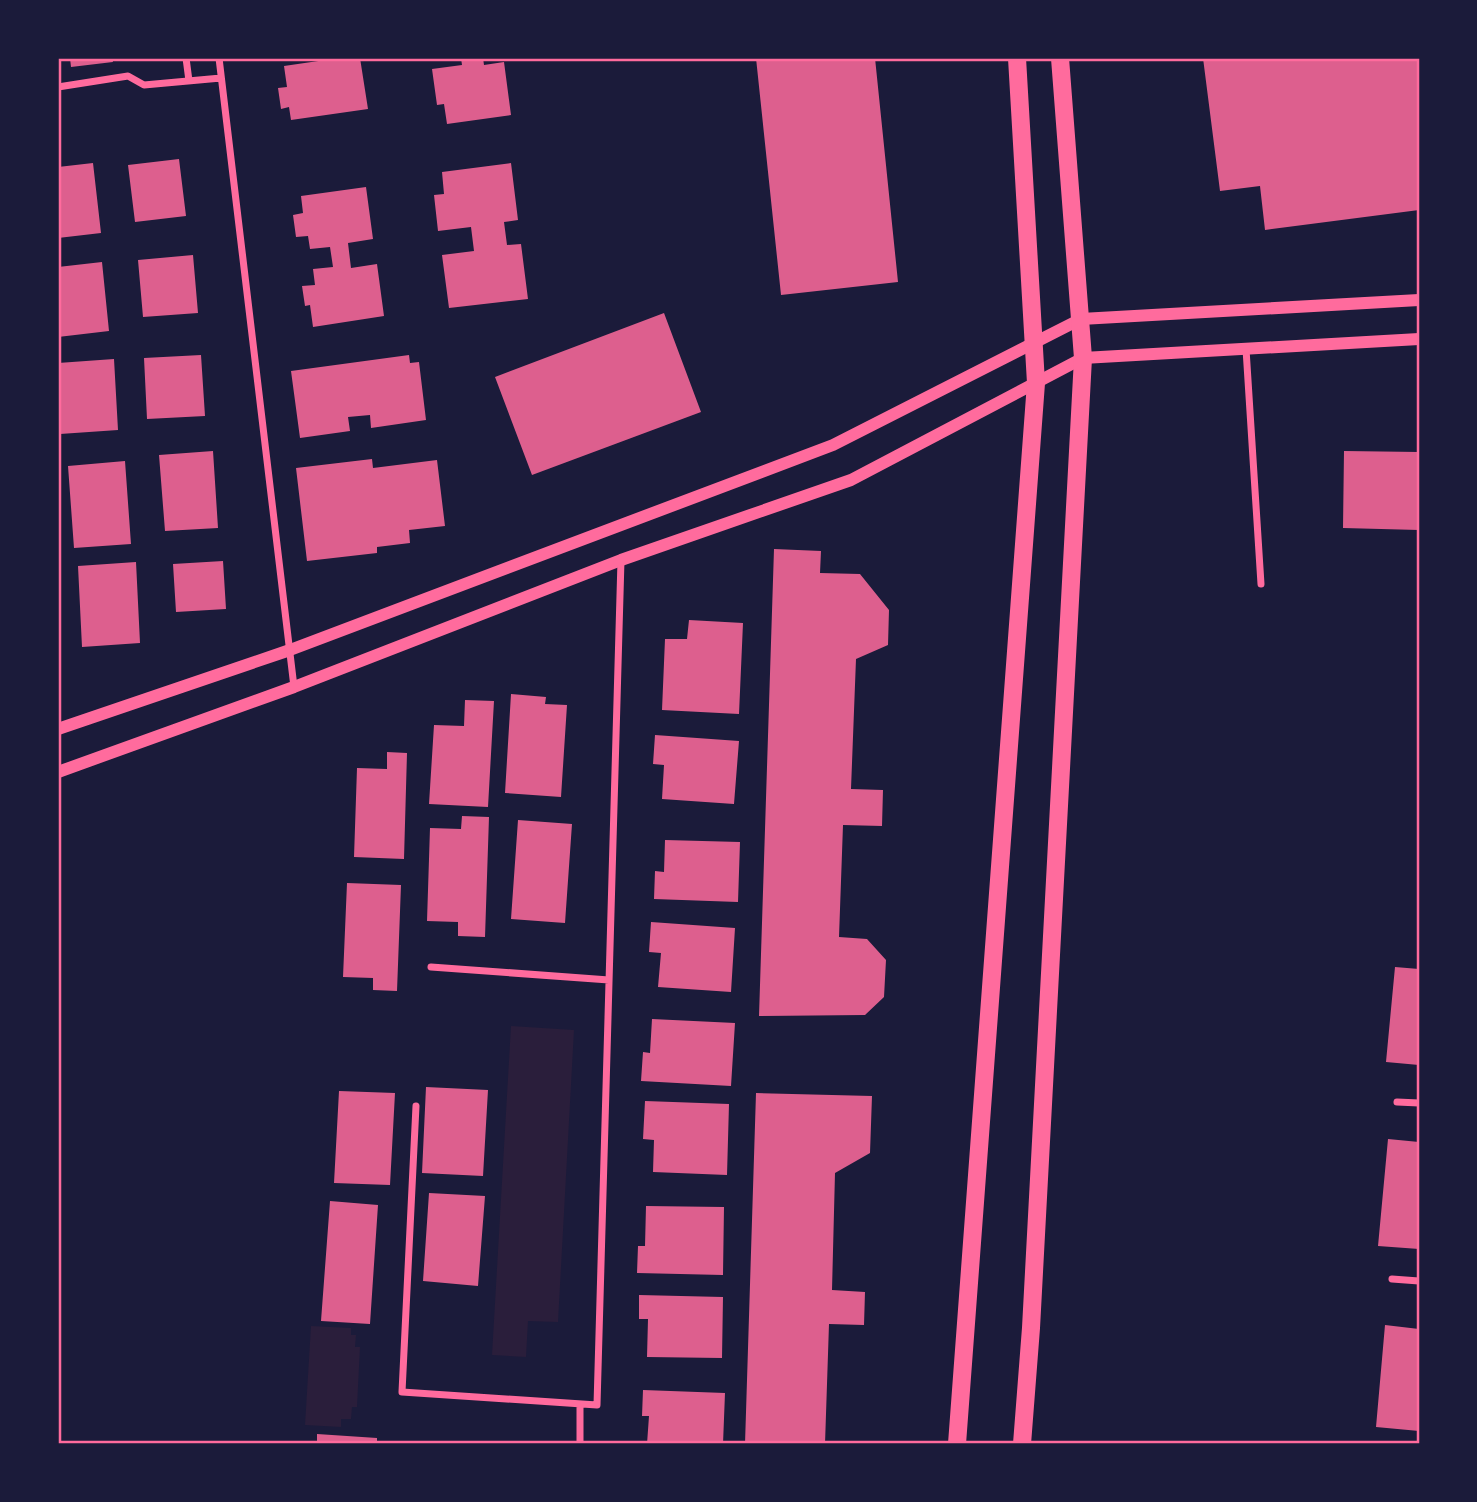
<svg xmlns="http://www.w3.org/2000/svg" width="1477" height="1502" font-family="Signika,sans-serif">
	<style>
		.green { fill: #2a1e3b }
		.building { fill: #dd5f8e }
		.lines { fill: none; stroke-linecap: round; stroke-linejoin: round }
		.minor { stroke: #ff6b9d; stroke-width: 7 }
		.tertiary { stroke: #ff6b9d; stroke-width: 12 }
		.primary { stroke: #ff6b9d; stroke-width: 18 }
		.neatline { fill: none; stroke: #ff6b9d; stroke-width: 2.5 }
	</style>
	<rect width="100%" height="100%" fill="#1b1b3a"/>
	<path class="green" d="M 511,1026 L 574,1030 L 558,1322 L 528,1321 L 526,1357 L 492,1355 Z
		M 311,1326 L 351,1328 L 351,1335 L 356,1335 L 355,1347 L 360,1347 L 357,1407 L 352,1407 L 351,1419 L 341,1419 L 341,1427 L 305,1425 Z"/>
	<path class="building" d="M 70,58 L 112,58 L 113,62 L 71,67 Z
		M 339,58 L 360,58 L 368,109 L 291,120 L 289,107 L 281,109 L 278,88 L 287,87 L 284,66 Z
		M 461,58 L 483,58 L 484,65 L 504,62 L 511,115 L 447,124 L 444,104 L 437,105 L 432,69 L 462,65 Z
		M 756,58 L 875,58 L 898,282 L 781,295 Z
		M 1203,58 L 1419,58 L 1419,210 L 1265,230 L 1260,186 L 1220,191 Z
		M 179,159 L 186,216 L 135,222 L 128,165 Z
		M 93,163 L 101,233 L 58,238 L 58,167 Z
		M 511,163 L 518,220 L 504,222 L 507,245 L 521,244 L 528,299 L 449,308 L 442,255 L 474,251 L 471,227 L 438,231 L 434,195 L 444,194 L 442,172 Z
		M 366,187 L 373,239 L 348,243 L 351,268 L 377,264 L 384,316 L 313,327 L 310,305 L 305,306 L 302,286 L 315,285 L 313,269 L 333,267 L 330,247 L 310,249 L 308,236 L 296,237 L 293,215 L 303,213 L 301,196 Z
		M 193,255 L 198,313 L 143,317 L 138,260 Z
		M 102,262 L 109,331 L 58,337 L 58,267 Z
		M 664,313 L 701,412 L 532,475 L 495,377 Z
		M 201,355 L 205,416 L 147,419 L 144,358 Z
		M 409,355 L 410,363 L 419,362 L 426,420 L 371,428 L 370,415 L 348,417 L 350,431 L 300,438 L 291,371 Z
		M 114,359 L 118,430 L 60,434 L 58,363 Z
		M 213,451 L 218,528 L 165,531 L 159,455 Z
		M 1344,451 L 1419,452 L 1419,530 L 1343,528 Z
		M 372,459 L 373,468 L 437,460 L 445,526 L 409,530 L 410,543 L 377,547 L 377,553 L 307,561 L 296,468 Z
		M 125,461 L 131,544 L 74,548 L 68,466 Z
		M 774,549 L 821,551 L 820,573 L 860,574 L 889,610 L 888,645 L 856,659 L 851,789 L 883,790 L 882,826 L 843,825 L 839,937 L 867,939 L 886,960 L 884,997 L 865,1015 L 759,1016 Z
		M 223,561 L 226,609 L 176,612 L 173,564 Z
		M 136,562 L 140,643 L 82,647 L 78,566 Z
		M 689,620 L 743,623 L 739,714 L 662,710 L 665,639 L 687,639 Z
		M 511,694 L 546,697 L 545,704 L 567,705 L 561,797 L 505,793 Z
		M 465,700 L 494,701 L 488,807 L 429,804 L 434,725 L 464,726 Z
		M 655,735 L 739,741 L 734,804 L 662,799 L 664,765 L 653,764 Z
		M 387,752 L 407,753 L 404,859 L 354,857 L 357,768 L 387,769 Z
		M 462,816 L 489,817 L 485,937 L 458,936 L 458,922 L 427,921 L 430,828 L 461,829 Z
		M 518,820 L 572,824 L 565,923 L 511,919 Z
		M 665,840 L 740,842 L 738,902 L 654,899 L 655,871 L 664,872 Z
		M 347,883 L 401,885 L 397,991 L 373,990 L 373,978 L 343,977 Z
		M 651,922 L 735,928 L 731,992 L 658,987 L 661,953 L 649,952 Z
		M 1395,967 L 1419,969 L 1419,1065 L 1386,1062 Z
		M 652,1019 L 735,1023 L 731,1086 L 641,1081 L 643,1052 L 650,1053 Z
		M 426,1087 L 488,1090 L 483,1176 L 422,1173 Z
		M 339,1091 L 395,1093 L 390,1185 L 334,1183 Z
		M 756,1093 L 872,1096 L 870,1153 L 835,1173 L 832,1290 L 865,1292 L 864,1325 L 829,1324 L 825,1444 L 745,1444 Z
		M 645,1101 L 729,1104 L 727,1175 L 653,1172 L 654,1140 L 643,1139 Z
		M 1388,1139 L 1419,1142 L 1419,1249 L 1378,1246 Z
		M 429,1193 L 485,1196 L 478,1286 L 423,1281 Z
		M 330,1201 L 378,1205 L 370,1324 L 321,1321 Z
		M 646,1206 L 724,1207 L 723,1275 L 637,1273 L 638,1246 L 645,1246 Z
		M 639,1295 L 723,1297 L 722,1358 L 647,1357 L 648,1319 L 639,1319 Z
		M 1385,1325 L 1419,1329 L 1419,1431 L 1376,1427 Z
		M 643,1390 L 725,1393 L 723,1444 L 647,1444 L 649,1416 L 642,1416 Z
		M 317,1434 L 377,1438 L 377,1444 L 317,1444 Z"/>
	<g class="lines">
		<path class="minor" d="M 186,58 L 189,81
			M 219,58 L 294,687
			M 58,87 L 128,76 L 144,85 L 221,78
			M 1246,349 L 1261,584
			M 431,967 L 609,980
			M 1397,1102 L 1419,1103
			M 416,1106 L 402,1392 L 597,1405 L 621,560
			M 1392,1279 L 1419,1281
			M 580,1444 L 580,1404"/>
		<path class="tertiary" d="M 58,729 L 290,650 L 833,445 L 1081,319 L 1419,300
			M 58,772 L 294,687 L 621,560 L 851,480 L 1083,358 L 1419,339"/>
		<path class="primary" d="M 957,1444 L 1036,383 L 1017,58
			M 1022,1444 L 1031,1328 L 1083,358 L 1060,58"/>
	</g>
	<rect width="1477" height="1502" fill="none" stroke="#1b1b3a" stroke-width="119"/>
	<rect x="60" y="60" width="1358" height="1382" class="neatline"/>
</svg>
